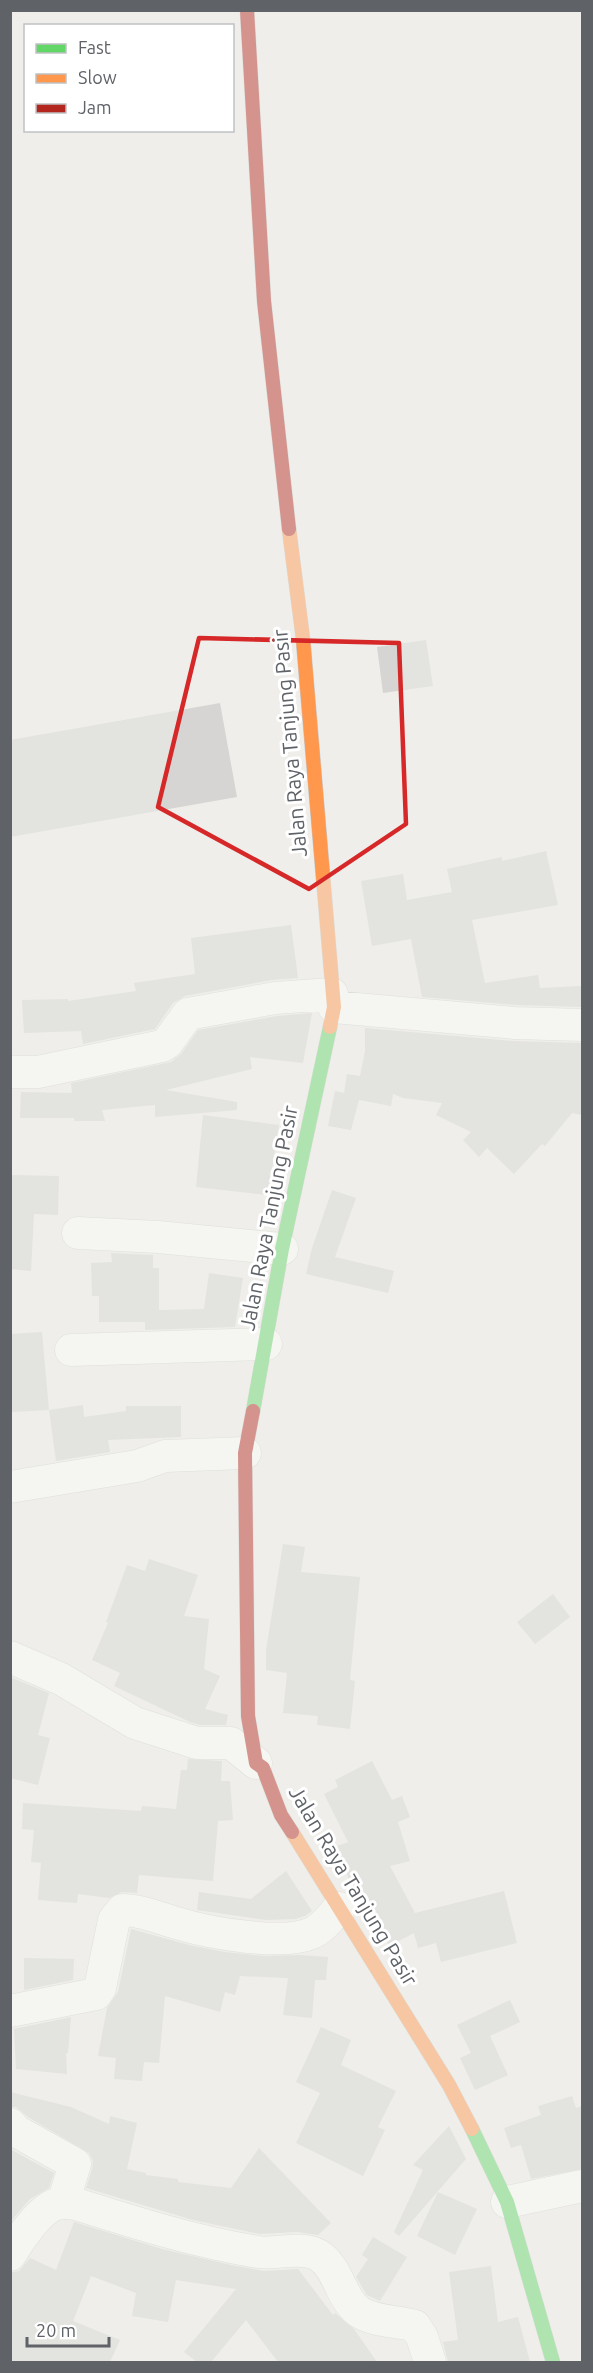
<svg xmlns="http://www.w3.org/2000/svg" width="593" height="2373" font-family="Ubuntu,sans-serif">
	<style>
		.building { fill: #d6d5d3 }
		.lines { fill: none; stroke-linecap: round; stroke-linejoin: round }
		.street-casing { stroke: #cbcccc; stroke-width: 33 }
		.fast-casing { stroke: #cacacb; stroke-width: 15 }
		.slow-casing { stroke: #cacacb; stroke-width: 15 }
		.jam-casing { stroke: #cacacb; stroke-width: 15 }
		.street { stroke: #fdfcfc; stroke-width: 32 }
		.fast { stroke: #63d668; stroke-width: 14 }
		.slow { stroke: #ff974d; stroke-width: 14 }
		.jam { stroke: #b3261e; stroke-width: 14 }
		.marked { fill: none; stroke: #d62828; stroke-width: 4.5; stroke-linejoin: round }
		.labels { text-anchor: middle; stroke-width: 6; stroke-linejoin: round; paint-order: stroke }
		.street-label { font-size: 21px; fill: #5f6368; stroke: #fff }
	</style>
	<rect width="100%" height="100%" fill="#efeeea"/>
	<path class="building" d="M 426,640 L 433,686 L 383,693 L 377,647 Z
		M 220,703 L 237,797 L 10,837 L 10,740 Z
		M 546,851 L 558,905 L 472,920 L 485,983 L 538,975 L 540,988 L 582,986 L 582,1007 L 516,1005 L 422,997 L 411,939 L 372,946 L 361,881 L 403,874 L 407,900 L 452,892 L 447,869 L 502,857 L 502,861 Z
		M 291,925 L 298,978 L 272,980 L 185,996 L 173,1003 L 155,1029 L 83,1044 L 81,1031 L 24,1033 L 22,1000 L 68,999 L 68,1001 L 136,991 L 134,983 L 195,974 L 191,938 Z
		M 312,1013 L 303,1063 L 250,1057 L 252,1069 L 166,1090 L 237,1102 L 237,1110 L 155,1117 L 155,1105 L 102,1110 L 105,1121 L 74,1121 L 74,1118 L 20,1118 L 21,1092 L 72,1093 L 71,1083 L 171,1062 L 181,1054 L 198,1030 L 277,1016 Z
		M 365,1028 L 513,1041 L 582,1043 L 582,1115 L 572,1113 L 545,1146 L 542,1144 L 514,1174 L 487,1148 L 479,1157 L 463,1140 L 471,1132 L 436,1115 L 442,1103 L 403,1098 L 393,1094 L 391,1106 L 359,1100 L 351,1130 L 328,1126 L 335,1091 L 344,1093 L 347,1074 L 360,1076 L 365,1051 Z
		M 203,1115 L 279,1125 L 268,1195 L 196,1187 Z
		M 10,1175 L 59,1176 L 58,1215 L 34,1214 L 31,1271 L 10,1269 Z
		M 332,1190 L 356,1198 L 335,1257 L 394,1271 L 388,1293 L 306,1274 L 312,1248 Z
		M 111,1253 L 153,1255 L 153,1268 L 159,1268 L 159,1310 L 204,1309 L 209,1273 L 243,1278 L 235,1327 L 145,1330 L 145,1322 L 99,1322 L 99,1296 L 92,1296 L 91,1263 L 112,1262 Z
		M 42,1332 L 49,1410 L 10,1412 L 10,1334 Z
		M 83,1405 L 84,1417 L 126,1411 L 126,1406 L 181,1406 L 181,1437 L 108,1440 L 110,1452 L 56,1461 L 49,1410 Z
		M 283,1544 L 305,1547 L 301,1572 L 360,1577 L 350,1680 L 355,1681 L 350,1729 L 317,1725 L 318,1716 L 283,1713 L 287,1673 L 266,1670 L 266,1650 Z
		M 149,1559 L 198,1575 L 184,1616 L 209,1619 L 204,1669 L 220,1676 L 205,1709 L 228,1715 L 226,1725 L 200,1725 L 190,1722 L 114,1686 L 120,1673 L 92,1660 L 108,1623 L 106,1622 L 127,1565 L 145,1571 Z
		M 553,1594 L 570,1617 L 535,1644 L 517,1622 Z
		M 10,1677 L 49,1693 L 38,1735 L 50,1738 L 38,1785 L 10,1778 Z
		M 188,1759 L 222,1761 L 221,1781 L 230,1781 L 233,1820 L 218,1821 L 213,1881 L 139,1875 L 137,1893 L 122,1892 L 109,1898 L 78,1894 L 77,1903 L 38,1900 L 41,1863 L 31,1862 L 34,1830 L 22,1829 L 23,1803 L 141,1811 L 142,1806 L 176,1809 L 181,1770 L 187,1770 Z
		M 372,1761 L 392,1800 L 402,1796 L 410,1817 L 398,1822 L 410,1861 L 390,1866 L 415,1913 L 504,1891 L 517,1943 L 441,1962 L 436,1943 L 418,1948 L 414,1933 L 389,1946 L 363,1896 L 356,1899 L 337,1846 L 348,1842 L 324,1794 L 338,1787 L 335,1780 Z
		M 286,1871 L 312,1911 L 305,1916 L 296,1919 L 266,1920 L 197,1910 L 199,1892 L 251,1899 Z
		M 131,1929 L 189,1945 L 225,1952 L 264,1956 L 300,1955 L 328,1957 L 326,1980 L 315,1980 L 312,2018 L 283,2015 L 288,1978 L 240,1976 L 235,1995 L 225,1992 L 220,2012 L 165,1996 L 159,2063 L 144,2062 L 142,2081 L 114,2079 L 116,2058 L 98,2056 L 107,2008 L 118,1992 Z
		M 24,1958 L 74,1959 L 73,1980 L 24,1990 Z
		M 510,2000 L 520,2022 L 490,2036 L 508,2075 L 475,2090 L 460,2058 L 471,2053 L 457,2025 Z
		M 71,2017 L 68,2053 L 66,2053 L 67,2074 L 16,2069 L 14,2029 Z
		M 321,2027 L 351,2040 L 341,2065 L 396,2091 L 378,2127 L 385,2130 L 363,2176 L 296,2143 L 320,2093 L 296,2082 Z
		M 10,2092 L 71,2107 L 109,2124 L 110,2116 L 137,2123 L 127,2169 L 146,2173 L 146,2175 L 178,2179 L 178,2182 L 231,2188 L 259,2148 L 331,2223 L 318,2235 L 297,2232 L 260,2234 L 193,2220 L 86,2188 L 92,2169 L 93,2161 L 89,2153 L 28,2117 L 16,2107 L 10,2107 Z
		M 572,2096 L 576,2108 L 582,2106 L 582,2169 L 531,2179 L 521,2145 L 511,2148 L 504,2128 L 541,2115 L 538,2106 Z
		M 449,2126 L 466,2159 L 399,2236 L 394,2232 L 423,2170 L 413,2165 Z
		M 10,2149 L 54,2173 L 49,2188 L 30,2199 L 10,2222 Z
		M 438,2192 L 477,2209 L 455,2255 L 417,2236 Z
		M 74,2222 L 162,2249 L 231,2265 L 264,2271 L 298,2269 L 333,2315 L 335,2313 L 354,2329 L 377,2362 L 278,2362 L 246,2320 L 211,2362 L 197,2362 L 184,2352 L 236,2289 L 176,2280 L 168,2322 L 132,2316 L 136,2293 L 91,2276 L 73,2321 L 120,2340 L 110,2362 L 10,2362 L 10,2273 L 19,2271 L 30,2258 L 56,2270 Z
		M 373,2237 L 407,2257 L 380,2301 L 367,2295 L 356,2277 L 368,2259 L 362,2255 Z
		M 491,2266 L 498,2322 L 518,2317 L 530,2362 L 448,2362 L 443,2342 L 458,2340 L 449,2272 Z"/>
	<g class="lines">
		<defs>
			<path id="street" d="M 334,1007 L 515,1023 L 582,1025
				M 10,1072 L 38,1072 L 162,1046 L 167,1043 L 188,1014 L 275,998 L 332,994
				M 78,1233 L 158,1237 L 282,1249
				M 71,1350 L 266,1344
				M 10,1487 L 137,1466 L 165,1456 L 245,1453
				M 10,1657 L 61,1679 L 135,1723 L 197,1743 L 231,1743 L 256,1763
				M 10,2011 L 96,1994 L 100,1988 L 114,1920 L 122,1910 C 142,1910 161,1919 180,1924 C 210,1933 283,1946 312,1933 C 322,1929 332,1916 339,1908
				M 10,2124 L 16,2131 L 75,2164 L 63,2203
				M 507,2202 L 582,2186
				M 10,2255 C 20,2239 39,2210 56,2204 C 63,2202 69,2203 76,2204 C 136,2223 196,2242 258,2252 C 276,2255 301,2245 318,2255 C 339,2267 341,2302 361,2313 C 377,2322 398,2321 415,2326 L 422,2337 L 430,2362"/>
			<path id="fast" d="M 253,1411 L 282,1249 L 330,1027
				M 472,2129 L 507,2202 L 553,2362"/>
			<path id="slow" d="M 289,529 L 303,639 L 334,1007 L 330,1027
				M 292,1832 L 449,2085 L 472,2129"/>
			<path id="jam" d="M 247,10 L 264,301 L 289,529
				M 253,1411 L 245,1453 L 248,1716 L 256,1763 L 263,1768 L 281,1815 L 292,1832"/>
		</defs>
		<use href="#street" class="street-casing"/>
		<use href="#fast" class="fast-casing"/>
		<use href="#slow" class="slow-casing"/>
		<use href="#jam" class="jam-casing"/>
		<use href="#street" class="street"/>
		<use href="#fast" class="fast"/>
		<use href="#slow" class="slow"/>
		<use href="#jam" class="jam"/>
	</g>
	<path d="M0 0H593V2373H0ZM 199,638 L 399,643 L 406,824 L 309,889 L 158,807 Z" fill="#efeeea" fill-opacity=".55" fill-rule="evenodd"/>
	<path class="marked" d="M 199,638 L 399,643 L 406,824 L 309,889 L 158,807 Z"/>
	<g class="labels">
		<g class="street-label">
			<text transform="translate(290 743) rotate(-95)" y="7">Jalan Raya Tanjung Pasir</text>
			<text transform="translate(269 1218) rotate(-79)" y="7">Jalan Raya Tanjung Pasir</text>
			<text transform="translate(353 1886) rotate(59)" y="7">Jalan Raya Tanjung Pasir</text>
		</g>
	</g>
	<rect width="593" height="2373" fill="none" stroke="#5f6368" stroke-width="24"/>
	<rect x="24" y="24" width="210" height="108" fill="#ffffff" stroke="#bfc1c3" stroke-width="1.5"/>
	<rect x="36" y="44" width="30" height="9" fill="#63d668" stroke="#bfc1c3" stroke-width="1.5"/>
	<text x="78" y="54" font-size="18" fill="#5f6368">Fast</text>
	<rect x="36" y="74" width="30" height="9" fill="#ff974d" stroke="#bfc1c3" stroke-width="1.5"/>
	<text x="78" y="84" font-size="18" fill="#5f6368">Slow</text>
	<rect x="36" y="104" width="30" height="9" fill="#b3261e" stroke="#bfc1c3" stroke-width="1.5"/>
	<text x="78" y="114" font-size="18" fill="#5f6368">Jam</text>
	<path d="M27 2337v9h82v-9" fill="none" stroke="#5f6368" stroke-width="3"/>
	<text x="36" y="2337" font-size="18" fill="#5f6368" stroke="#ffffff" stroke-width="4.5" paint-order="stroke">20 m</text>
</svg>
